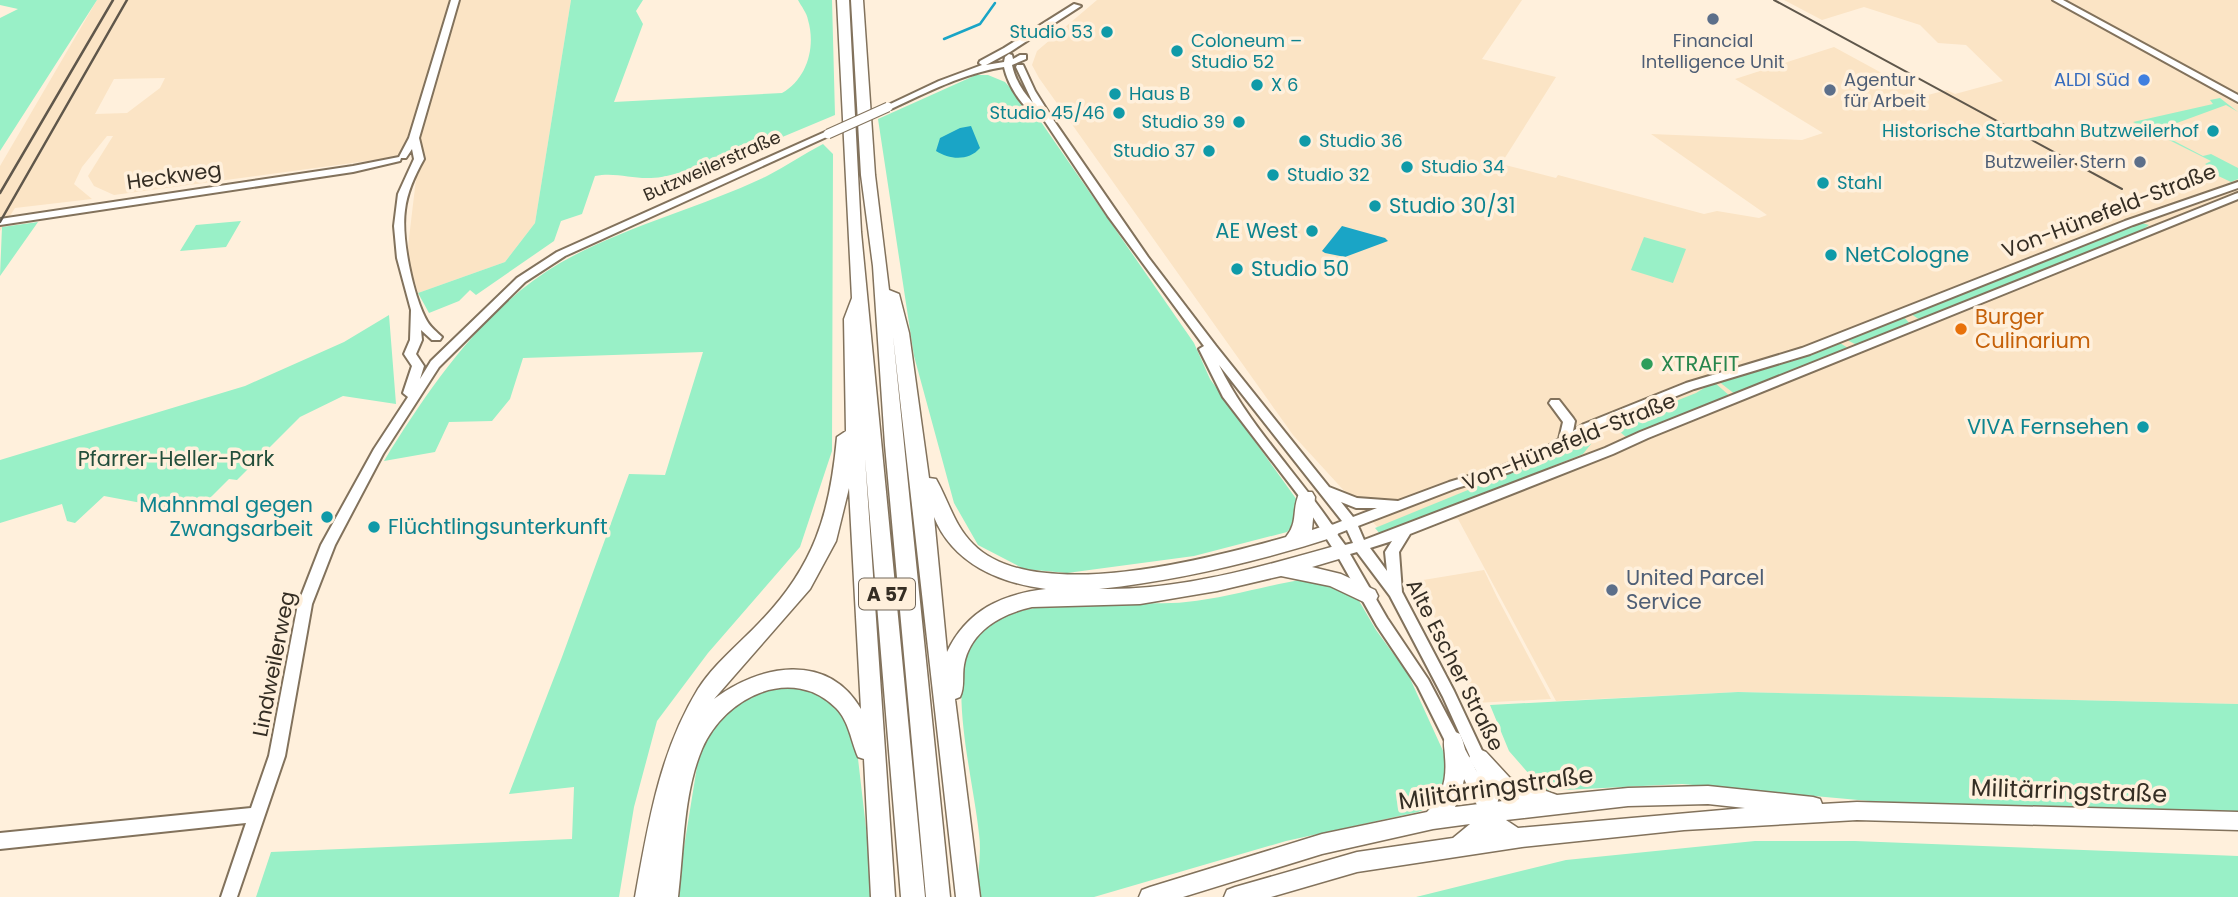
<svg xmlns="http://www.w3.org/2000/svg" width="2238" height="897" font-family="Poppins,sans-serif">
	<style>
		.built { fill: #fbe4c5; fill-rule: evenodd }
		.green { fill: #99f0c7 }
		.water { fill: #1aa5c6 }
		.lines { fill: none; stroke-linecap: round; stroke-linejoin: round }
		.stream { stroke: #1aa5c6; stroke-width: 2.5 }
		.minor-casing { stroke: #82725c; stroke-width: 4 }
		.major-casing { stroke: #82725c; stroke-width: 3 }
		.highway-casing { stroke: #82725c; stroke-width: 3 }
		.minor { fill: #fff; fill-rule: evenodd }
		.major { fill: #fff; fill-rule: evenodd }
		.highway { fill: #fff; fill-rule: evenodd }
		.tram { stroke: #5f574b; stroke-width: 2 }
		.rail { stroke: #5f574b; stroke-width: 2.5 }
		.minor-bridge-casing { stroke: #82725c; stroke-width: 11; stroke-linecap: butt }
		.minor-bridge { stroke: #fff; stroke-width: 9 }
		.service-dot { fill: #5c6f8a; stroke: #fff0dc; stroke-width: 2.5 }
		.culture-dot { fill: #0f9aa8; stroke: #fff0dc; stroke-width: 2.5 }
		.shop-dot { fill: #3f7fe0; stroke: #fff0dc; stroke-width: 2.5 }
		.food-dot { fill: #e8710a; stroke: #fff0dc; stroke-width: 2.5 }
		.leisure-dot { fill: #2e9e5b; stroke: #fff0dc; stroke-width: 2.5 }
		.labels { text-anchor: middle; stroke-width: 7; stroke-linejoin: round; paint-order: stroke }
		.far-culture-label { font-size: 18px; fill: #0d838f; stroke: #fff0dc; text-anchor: start }
		.far-service-label { font-size: 18px; fill: #4e5e75; stroke: #fff0dc }
		.far-shop-label { font-size: 18px; fill: #366cbe; stroke: #fff0dc; text-anchor: end }
		.far-street-label { font-size: 18px; fill: #352e24; stroke: #fff0dc }
		.shield { fill: #fff0dc; stroke: #72685b; stroke-width: 2 }
		.shield-label { font-size: 19px; font-weight: bold; fill: #352e24 }
		.street-label { font-size: 21px; fill: #352e24; stroke: #fff0dc }
		.culture-label { font-size: 21px; fill: #0d838f; stroke: #fff0dc; text-anchor: start }
		.food-label { font-size: 21px; fill: #c56008; stroke: #fff0dc; text-anchor: start }
		.leisure-label { font-size: 21px; fill: #27864d; stroke: #fff0dc; text-anchor: start }
		.park-label { font-size: 21px; fill: #234e3b; stroke: #fff0dc }
		.service-label { font-size: 21px; fill: #4e5e75; stroke: #fff0dc; text-anchor: start }
		.near-street-label { font-size: 24px; fill: #352e24; stroke: #fff0dc }
	</style>
	<rect width="100%" height="100%" fill="#fff0dc"/>
	<path class="built" d="M 97,0 L 571,0 L 535,223 L 505,262 L 418,293 L 407,255 L 419,154 L 114,195 L 94,186 L 88,176 L 113,136 L 107,136 L 82,167 L 74,184 L 92,199 L 15,208 L 0,231 L 0,166 ZM 165,78 L 160,88 L 127,113 L 95,114 L 114,79 Z
		M 1097,0 L 1522,0 L 1482,59 L 1556,77 L 1501,164 L 1556,178 L 1558,175 L 1704,214 L 1717,211 L 1759,218 L 1767,215 L 1651,134 L 1802,140 L 1823,133 L 1735,79 L 1834,47 L 1924,96 L 1947,90 L 1955,94 L 2003,81 L 1966,45 L 1938,43 L 1920,25 L 1864,7 L 1822,20 L 1784,0 L 2238,0 L 2238,704 L 1738,692 L 1556,701 L 1458,519 L 1380,530 L 1293,435 L 1039,78 L 1032,65 L 1037,51 Z
		M 1484,570 L 1497,597 L 1551,699 L 1476,703 L 1431,610 L 1424,611 L 1411,582 Z"/>
	<path class="green" d="M 0,0 L 97,0 L 0,151 L 0,18 L 18,9 L 0,5 Z
		M 571,0 L 643,0 L 636,11 L 643,24 L 614,102 L 782,93 C 807,79 816,47 808,20 C 807,13 801,6 798,0 L 832,0 L 835,115 L 711,167 C 690,166 672,178 651,178 C 632,179 615,172 595,176 L 582,214 L 561,221 L 554,241 L 476,295 L 470,290 L 459,301 L 429,313 L 418,293 L 505,262 L 535,223 Z
		M 976,75 L 988,75 L 1005,82 L 1041,122 L 1194,343 L 1210,379 L 1297,500 L 1297,520 L 1287,532 L 1194,556 L 1067,573 L 1024,569 L 978,545 L 954,503 L 914,356 L 878,119 Z
		M 2220,98 L 2238,112 L 2226,105 L 2155,131 L 2203,156 L 2211,154 L 2238,168 L 2238,179 L 2231,182 L 2212,173 L 2217,170 L 2205,164 L 2211,161 L 2133,122 L 2213,104 L 2210,100 Z
		M 823,144 L 833,154 L 832,451 L 800,547 L 708,653 L 657,721 L 634,807 L 619,897 L 256,897 L 271,852 L 572,839 L 574,787 L 509,794 L 562,657 L 629,474 L 665,475 L 703,352 L 523,358 L 510,399 L 492,421 L 449,422 L 435,452 L 384,461 C 429,388 484,307 560,263 C 625,226 700,208 767,176 C 786,166 804,154 823,144 Z
		M 241,221 L 226,247 L 180,251 L 196,225 Z
		M 38,222 L 0,276 L 2,227 Z
		M 2142,223 L 2149,225 L 2139,232 L 1920,320 L 1911,314 Z
		M 1644,237 L 1686,249 L 1673,283 L 1631,270 Z
		M 389,315 L 396,404 L 343,396 L 300,417 L 237,480 L 229,479 L 195,513 L 104,496 L 75,523 L 67,521 L 62,504 L 0,523 L 0,460 L 245,386 L 344,342 Z
		M 1904,317 L 1910,324 L 1857,345 L 1847,340 Z
		M 1840,343 L 1848,348 L 1736,395 L 1718,381 Z
		M 1714,382 L 1731,397 L 1626,437 L 1613,426 L 1696,393 Z
		M 1579,439 L 1591,444 L 1583,454 L 1381,535 L 1375,528 L 1539,461 Z
		M 1306,579 L 1348,591 L 1358,599 L 1376,630 L 1408,674 L 1449,764 C 1448,786 1440,804 1418,812 L 1286,841 L 1094,897 L 977,897 C 977,876 982,855 979,834 C 974,785 953,705 965,660 C 986,582 1126,609 1186,602 C 1227,598 1266,585 1306,579 Z
		M 766,686 L 815,688 L 845,716 L 857,750 L 874,897 L 676,897 L 699,754 L 719,716 Z
		M 1738,692 L 2238,704 L 2238,813 L 1903,804 L 1682,784 L 1544,791 L 1509,751 L 1490,705 Z
		M 1755,841 L 1855,841 L 2238,856 L 2238,897 L 1416,897 L 1566,860 Z"/>
	<path class="water" d="M 971,126 L 980,148 C 969,161 950,160 936,151 L 940,138 L 960,128 Z
		M 1342,226 L 1385,238 L 1388,241 L 1345,257 L 1325,253 L 1322,251 Z"/>
	<g class="lines">
		<path class="stream" d="M 944,39 L 980,24 L 995,3"/>
		<defs>
			<path id="minor" d="M 451,0 L 459,0 L 419,138 L 424,159 C 415,175 407,192 405,210 C 401,238 413,296 427,321 C 431,328 437,332 442,337 L 440,340 L 432,340 L 421,330 L 422,340 L 416,354 L 424,366 L 420,379 L 431,361 L 517,278 L 557,252 L 825,132 L 828,131 L 833,134 L 565,256 L 525,282 L 439,367 L 383,454 L 335,545 L 312,604 L 285,756 L 237,897 L 221,897 L 246,823 L 0,849 L 0,833 L 251,808 L 269,756 L 298,604 L 321,545 L 374,449 L 408,397 L 403,393 L 412,366 L 404,354 L 410,340 L 411,310 L 397,258 L 394,226 L 398,194 L 414,159 L 412,149 L 406,158 L 401,158 L 400,161 L 353,172 L 0,225 L 0,219 L 353,166 L 399,157 L 409,138 Z
				M 2053,0 L 2063,0 L 2238,95 L 2238,102 Z
				M 1074,4 L 1081,6 L 1010,52 L 986,65 L 1004,62 L 1005,57 L 1009,54 L 1012,55 L 1013,59 L 1020,55 L 1026,55 L 1026,59 L 1012,65 C 1015,80 1023,92 1033,103 L 1016,67 L 1017,65 L 1023,65 L 1035,91 L 1052,118 L 1148,257 L 1216,346 L 1329,487 L 1357,498 L 1398,501 L 1449,482 L 1502,466 L 1547,447 L 1559,439 L 1563,422 L 1549,403 L 1551,400 L 1559,400 L 1573,418 L 1575,421 L 1573,431 L 1584,424 L 1686,383 L 1802,348 L 2125,221 L 2238,182 L 2238,188 L 2133,225 L 1810,354 L 1694,389 L 1592,430 L 1555,453 L 1510,472 L 1457,488 L 1358,526 L 1364,540 L 1605,448 L 1640,432 L 2235,194 L 2238,193 L 2238,199 L 1648,438 L 1613,454 L 1410,534 L 1399,552 L 1402,592 L 1454,691 L 1500,789 L 1495,817 L 1489,819 L 1483,817 L 1418,687 L 1377,626 L 1337,555 L 1302,500 L 1223,397 L 1199,349 L 1204,346 L 1108,216 L 1044,120 C 1025,113 1008,86 1004,67 C 964,73 928,92 891,109 L 884,107 L 939,81 L 982,65 L 979,63 L 980,61 L 1004,48 ZM 1219,365 L 1342,521 L 1332,525 C 1295,471 1247,423 1219,365 ZM 1341,502 L 1356,508 L 1377,508 L 1353,517 ZM 1347,530 L 1353,543 L 1345,545 L 1337,534 ZM 1392,541 L 1385,552 L 1387,571 L 1370,548 ZM 1357,552 L 1390,596 L 1443,697 L 1477,772 L 1428,679 L 1387,618 L 1350,554 Z"/>
			<path id="major" d="M 1453,731 L 1460,734 C 1471,757 1465,785 1455,807 L 1519,799 C 1498,791 1479,780 1469,758 L 1472,752 L 1479,749 L 1486,752 L 1510,778 L 1557,795 L 1628,788 L 1708,786 L 1813,797 L 1820,799 L 1822,804 L 1857,802 L 2238,812 L 2238,830 L 1857,820 L 1684,830 L 1522,847 L 1357,872 L 1271,897 L 1224,897 L 1227,890 L 1235,887 L 1357,852 L 1453,838 L 1470,824 L 1433,829 L 1322,854 L 1183,897 L 1139,897 L 1142,890 L 1150,887 L 1322,834 L 1427,812 C 1443,796 1447,779 1445,757 C 1445,749 1442,742 1446,734 ZM 1708,804 L 1745,808 L 1518,828 L 1506,820 L 1628,806 Z"/>
			<path id="highway" d="M 837,0 L 849,0 L 861,232 L 925,897 L 901,897 L 865,458 L 895,897 L 871,897 L 864,759 L 858,757 C 851,741 849,721 836,708 C 792,664 724,697 702,749 C 683,794 684,849 678,897 L 635,897 C 648,825 659,753 698,689 C 714,664 738,645 759,623 C 814,567 830,514 837,437 L 846,431 L 844,319 L 852,298 ZM 849,488 L 861,709 C 827,651 759,665 714,699 L 810,589 L 836,541 Z
				M 851,0 L 863,0 L 875,175 L 889,290 L 899,294 L 909,333 L 929,478 L 936,479 C 949,502 954,525 973,544 C 1034,606 1211,558 1286,537 C 1299,521 1291,509 1300,492 L 1312,492 L 1315,497 L 1312,530 L 1330,524 L 1337,526 L 1339,531 L 1337,536 C 1260,561 1180,580 1099,589 C 1182,591 1263,566 1342,544 L 1349,546 L 1351,551 L 1349,556 L 1312,567 L 1341,574 L 1375,590 L 1378,596 L 1375,602 L 1368,604 L 1330,586 L 1281,576 L 1217,591 L 1140,604 L 1032,607 C 1001,614 970,631 964,665 C 962,676 965,687 960,697 L 955,699 L 980,897 L 956,897 L 893,336 L 950,897 L 926,897 L 885,445 L 873,266 L 861,175 ZM 934,517 C 953,564 1000,583 1046,589 C 1002,594 967,610 947,652 Z"/>
		</defs>
		<use href="#minor" class="minor-casing"/>
		<use href="#major" class="major-casing"/>
		<use href="#highway" class="highway-casing"/>
		<use href="#minor" class="minor"/>
		<use href="#major" class="major"/>
		<use href="#highway" class="highway"/>
		<path class="tram" d="M 1774,0 L 2122,189"/>
		<path class="rail" d="M 0,193 L 113,0
			M 0,222 L 127,0"/>
		<defs>
			<path id="minor-bridge" d="M 828,134 L 888,107"/>
		</defs>
		<use href="#minor-bridge" class="minor-bridge-casing"/>
		<use href="#minor-bridge" class="minor-bridge"/>
	</g>
	<g class="service-dot">
		<circle cx="1713" cy="19" r="7"/>
		<circle cx="1830" cy="90" r="7"/>
		<circle cx="2140" cy="162" r="7"/>
		<circle cx="1612" cy="590" r="7"/>
	</g>
	<g class="culture-dot">
		<circle cx="1107" cy="32" r="7"/>
		<circle cx="1177" cy="51" r="7"/>
		<circle cx="1257" cy="85" r="7"/>
		<circle cx="1115" cy="94" r="7"/>
		<circle cx="1119" cy="113" r="7"/>
		<circle cx="1239" cy="122" r="7"/>
		<circle cx="2213" cy="131" r="7"/>
		<circle cx="1305" cy="141" r="7"/>
		<circle cx="1209" cy="151" r="7"/>
		<circle cx="1407" cy="167" r="7"/>
		<circle cx="1273" cy="175" r="7"/>
		<circle cx="1823" cy="183" r="7"/>
		<circle cx="1375" cy="206" r="7"/>
		<circle cx="1312" cy="231" r="7"/>
		<circle cx="1831" cy="255" r="7"/>
		<circle cx="1237" cy="269" r="7"/>
		<circle cx="2143" cy="427" r="7"/>
		<circle cx="327" cy="517" r="7"/>
		<circle cx="374" cy="527" r="7"/>
	</g>
	<circle class="shop-dot" cx="2144" cy="80" r="7"/>
	<circle class="food-dot" cx="1961" cy="329" r="7"/>
	<circle class="leisure-dot" cx="1647" cy="364" r="7"/>
	<g class="labels">
		<g class="far-culture-label">
			<text x="1093" y="38" text-anchor="end">Studio 53</text>
			<text x="1191" y="47">Coloneum –<tspan x="1191" dy="21">Studio 52</tspan></text>
			<text x="1271" y="91">X 6</text>
			<text x="1129" y="100">Haus B</text>
			<text x="1105" y="119" text-anchor="end">Studio 45/46</text>
			<text x="1225" y="128" text-anchor="end">Studio 39</text>
			<text x="2199" y="137" text-anchor="end">Historische Startbahn Butzweilerhof</text>
			<text x="1319" y="147">Studio 36</text>
			<text x="1195" y="157" text-anchor="end">Studio 37</text>
			<text x="1421" y="173">Studio 34</text>
			<text x="1287" y="181">Studio 32</text>
			<text x="1837" y="189">Stahl</text>
		</g>
		<g class="far-service-label">
			<text x="1713" y="47">Financial<tspan x="1713" dy="21">Intelligence Unit</tspan></text>
			<text x="1844" y="86" text-anchor="start">Agentur<tspan x="1844" dy="21">für Arbeit</tspan></text>
			<text x="2126" y="168" text-anchor="end">Butzweiler Stern</text>
		</g>
		<g class="far-shop-label">
			<text x="2130" y="86">ALDI Süd</text>
		</g>
		<g class="far-street-label">
			<text transform="translate(712 166) rotate(-24)" y="6">Butzweilerstraße</text>
		</g>
		<rect class="shield" x="859" y="578.5" width="56" height="31" rx="5"/>
		<g class="shield-label">
			<text x="887" y="601">A 57</text>
		</g>
		<g class="street-label">
			<text transform="translate(174 176) rotate(-8)" y="7">Heckweg</text>
			<text transform="translate(2109 211) rotate(-21)" y="7">Von-Hünefeld-Straße</text>
			<text transform="translate(1569 442) rotate(-22)" y="7">Von-Hünefeld-Straße</text>
			<text transform="translate(274 664) rotate(-79)" y="7">Lindweilerweg</text>
			<text transform="translate(1455 665) rotate(63)" y="7">Alte Escher Straße</text>
		</g>
		<g class="culture-label">
			<text x="1389" y="213">Studio 30/31</text>
			<text x="1298" y="238" text-anchor="end">AE West</text>
			<text x="1845" y="262">NetCologne</text>
			<text x="1251" y="276">Studio 50</text>
			<text x="2129" y="434" text-anchor="end">VIVA Fernsehen</text>
			<text x="313" y="512" text-anchor="end">Mahnmal gegen<tspan x="313" dy="24">Zwangsarbeit</tspan></text>
			<text x="388" y="534">Flüchtlingsunterkunft</text>
		</g>
		<g class="food-label">
			<text x="1975" y="324">Burger<tspan x="1975" dy="24">Culinarium</tspan></text>
		</g>
		<g class="leisure-label">
			<text x="1661" y="371">XTRAFIT</text>
		</g>
		<g class="park-label">
			<text x="176" y="466">Pfarrer-Heller-Park</text>
		</g>
		<g class="service-label">
			<text x="1626" y="585">United Parcel<tspan x="1626" dy="24">Service</tspan></text>
		</g>
		<g class="near-street-label">
			<text transform="translate(1496 788) rotate(-8)" y="8">Militärringstraße</text>
			<text transform="translate(2069 791) rotate(2)" y="8">Militärringstraße</text>
		</g>
	</g>
</svg>
